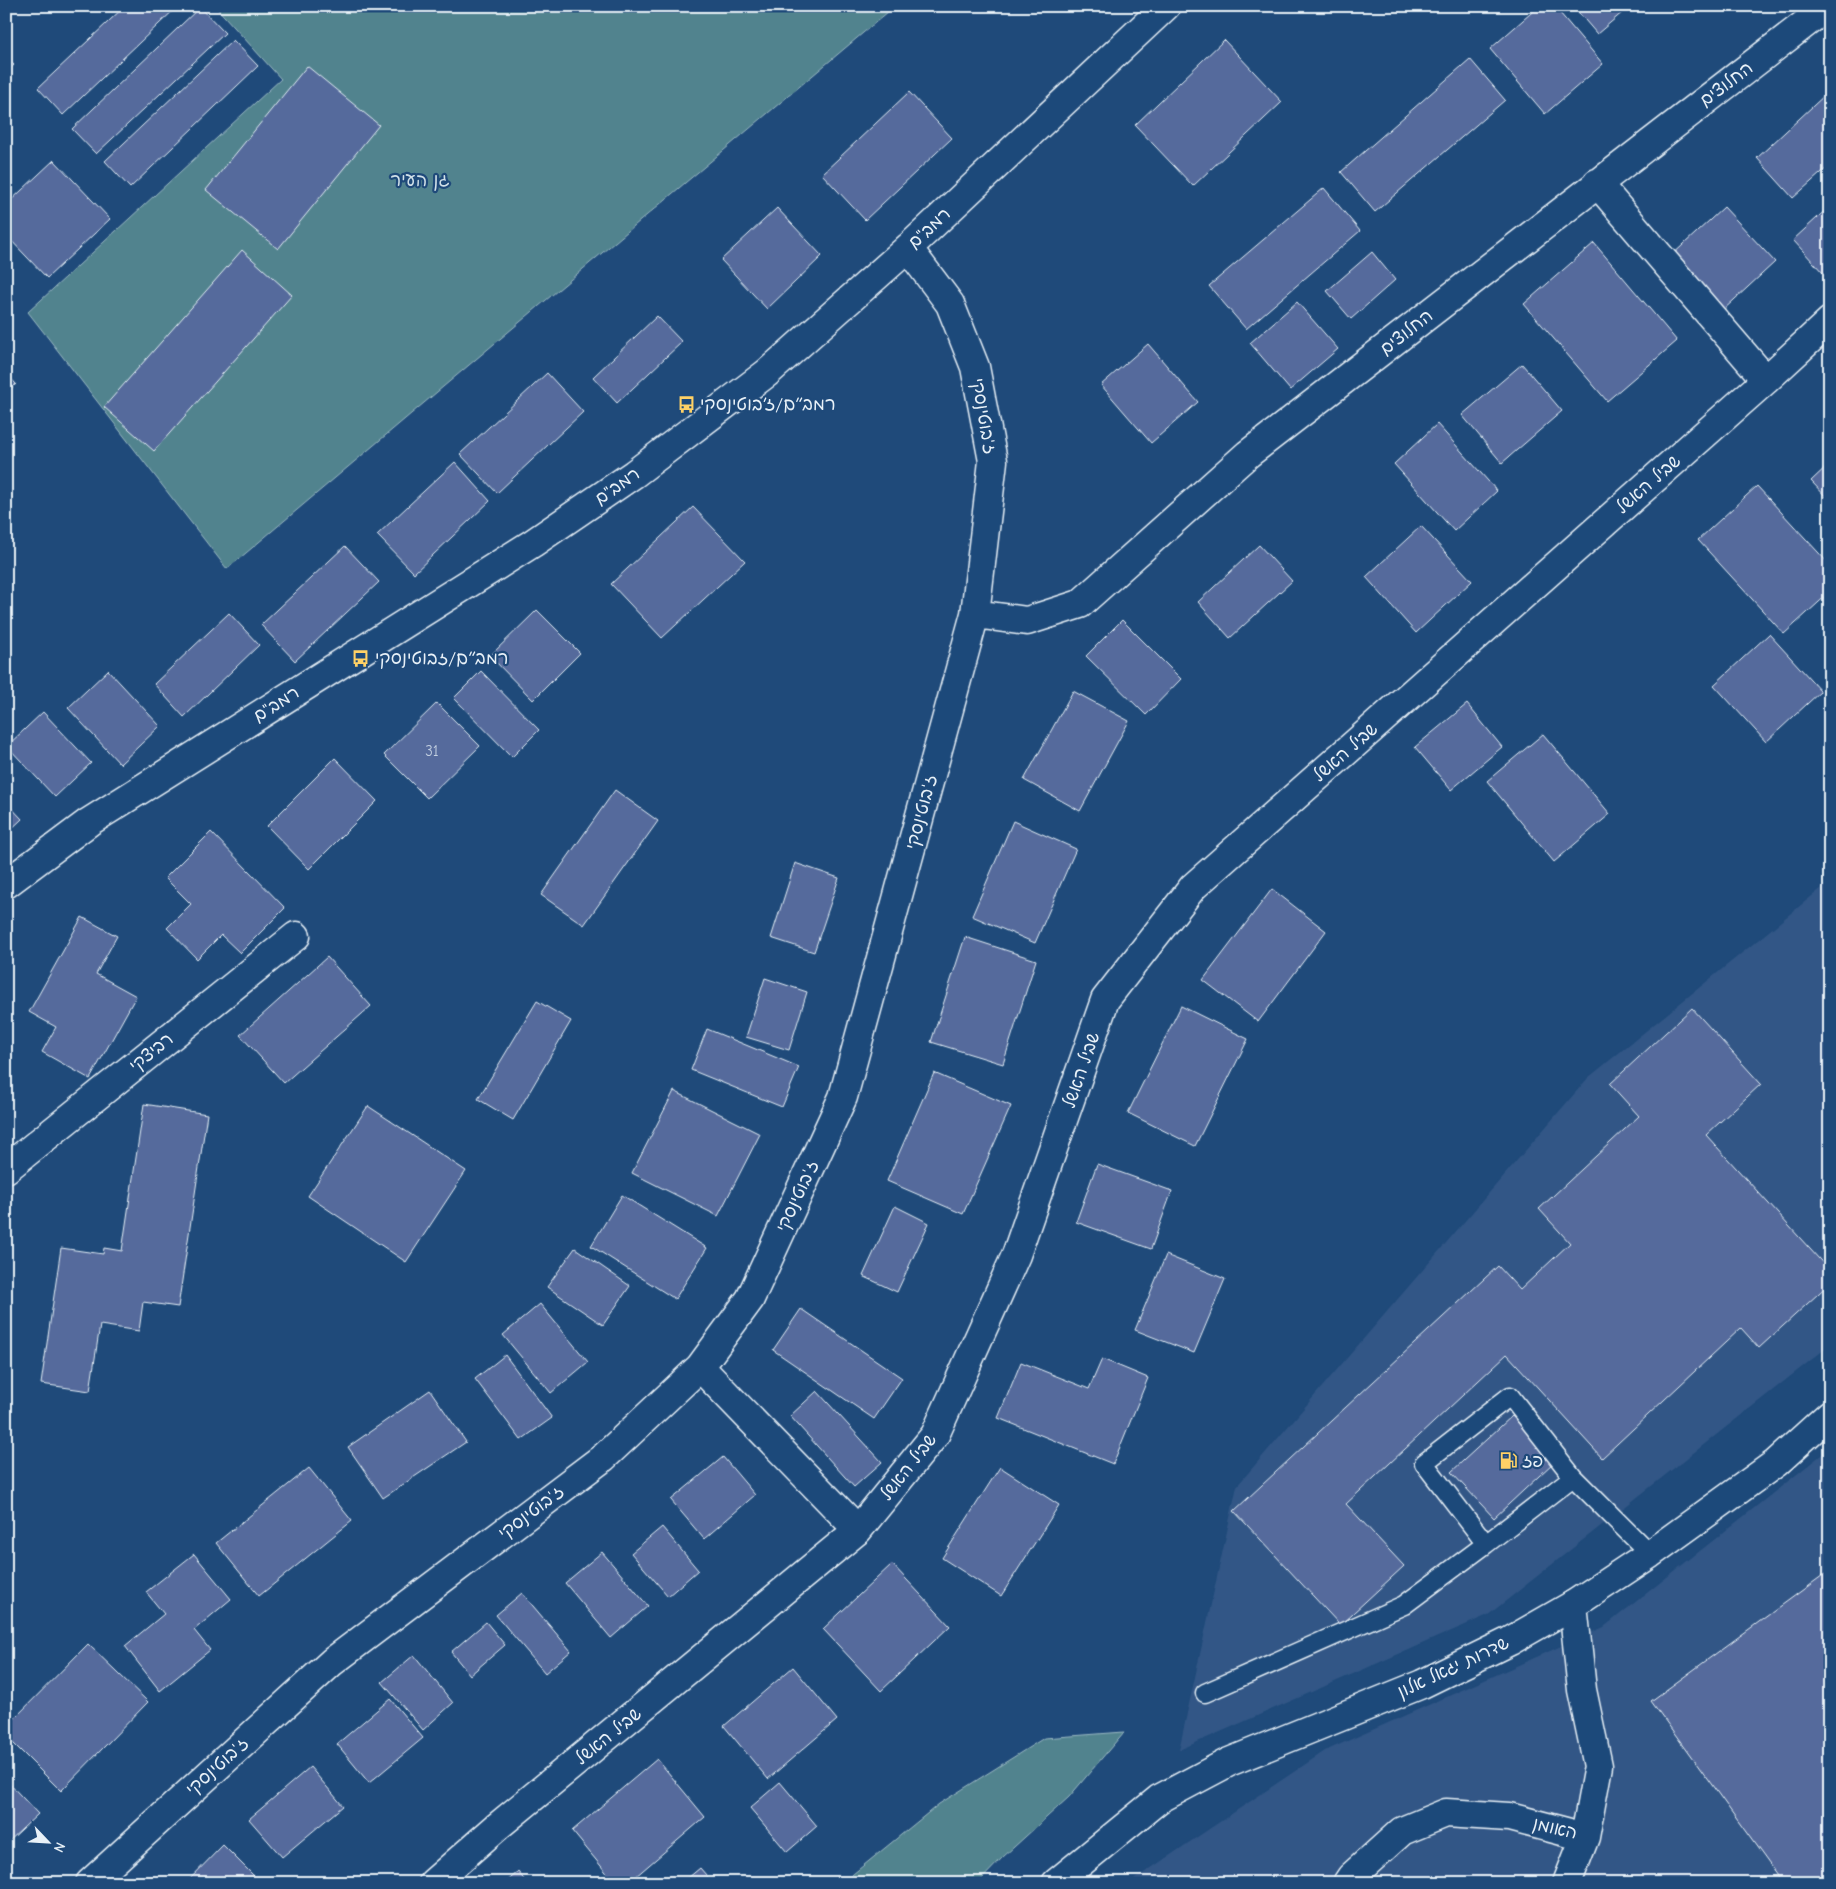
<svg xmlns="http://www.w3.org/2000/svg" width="1836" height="1889" font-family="'Comic Neue','Playpen Sans Hebrew',sans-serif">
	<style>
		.built { fill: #335786 }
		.green { fill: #51838e; stroke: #9cbac3 }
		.building { fill: #546b9c; stroke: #e8f1f8 }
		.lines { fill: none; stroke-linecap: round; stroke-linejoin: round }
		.service-casing { stroke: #e8f1f8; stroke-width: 21 }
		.minor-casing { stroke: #e8f1f8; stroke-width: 31 }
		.tertiary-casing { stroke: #e8f1f8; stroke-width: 31 }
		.secondary-casing { stroke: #e8f1f8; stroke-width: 31 }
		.service { stroke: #1f4a7a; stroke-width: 18 }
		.minor { stroke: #1f4a7a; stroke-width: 28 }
		.tertiary { stroke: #1f4a7a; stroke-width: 28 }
		.secondary { stroke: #1f4a7a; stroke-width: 28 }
		.labels { text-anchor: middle; stroke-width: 4.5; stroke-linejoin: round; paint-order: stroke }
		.number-label { font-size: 15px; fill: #c3d0e1 }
		.street-label { font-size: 18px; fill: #e8f1f8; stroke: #1f4a7a }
		.park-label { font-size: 18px; fill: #d1e0e8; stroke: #1f4a7a }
		.poi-label { font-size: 18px; fill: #e8f1f8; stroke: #1f4a7a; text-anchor: start }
	</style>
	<rect width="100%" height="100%" fill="#1f4a7a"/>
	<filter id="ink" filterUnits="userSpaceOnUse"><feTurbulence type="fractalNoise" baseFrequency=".02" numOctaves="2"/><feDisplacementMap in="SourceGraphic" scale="10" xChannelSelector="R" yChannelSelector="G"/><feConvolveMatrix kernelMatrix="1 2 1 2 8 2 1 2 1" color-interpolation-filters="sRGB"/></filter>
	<g filter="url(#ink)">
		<path class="built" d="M 1830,880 L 1830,1345 L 1488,1615 L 1179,1750 L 1237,1486 L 1588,1078 L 1822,888 Z
			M 1830,1448 L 1830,1883 L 1129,1883 L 1325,1751 L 1604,1627 Z"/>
		<path class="green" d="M 215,6 L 895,6 L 227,569 L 28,312 L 281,79 Z
			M 1124,1732 L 1069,1797 L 1003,1857 L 978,1883 L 842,1883 L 939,1804 L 1044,1738 Z"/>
		<path class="building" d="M 125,6 L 178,6 L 63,115 L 38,88 Z
			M 1539,6 L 1554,6 L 1603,64 L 1545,114 L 1490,49 Z
			M 1573,6 L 1630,6 L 1597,34 Z
			M 200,7 L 225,33 L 96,154 L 72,129 Z
			M 233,40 L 258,66 L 130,188 L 105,161 Z
			M 1224,40 L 1282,102 L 1193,186 L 1135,125 Z
			M 6,57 L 14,65 L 6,73 Z
			M 1470,59 L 1505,100 L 1375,212 L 1341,172 Z
			M 307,66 L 379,125 L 278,249 L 206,190 Z
			M 909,92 L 952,138 L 865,220 L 822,174 Z
			M 1827,93 L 1830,97 L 1830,165 L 1793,198 L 1757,158 Z
			M 54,160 L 110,219 L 47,278 L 6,235 L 6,205 Z
			M 1324,188 L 1360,231 L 1246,329 L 1209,286 Z
			M 1830,206 L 1830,270 L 1824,274 L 1793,240 Z
			M 1724,207 L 1775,262 L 1721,312 L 1670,257 Z
			M 777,208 L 822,256 L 767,309 L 721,260 Z
			M 1594,243 L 1677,341 L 1607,401 L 1524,304 Z
			M 242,250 L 292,295 L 154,451 L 104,407 Z
			M 1372,252 L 1395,280 L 1351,319 L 1327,291 Z
			M 1297,302 L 1338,349 L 1290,390 L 1250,343 Z
			M 657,316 L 682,342 L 617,403 L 593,377 Z
			M 1148,344 L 1198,402 L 1151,443 L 1101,385 Z
			M 1522,364 L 1562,411 L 1502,463 L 1462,415 Z
			M 6,373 L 16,384 L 6,393 Z
			M 547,373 L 583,412 L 497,493 L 460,454 Z
			M 1437,424 L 1497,491 L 1454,531 L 1394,464 Z
			M 455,462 L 490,501 L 414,573 L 377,535 Z
			M 1830,463 L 1830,501 L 1811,481 Z
			M 1757,486 L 1830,565 L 1830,592 L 1784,634 L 1698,540 Z
			M 693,507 L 745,561 L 662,638 L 611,584 Z
			M 1421,526 L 1472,581 L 1416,633 L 1366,577 Z
			M 1259,545 L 1292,581 L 1230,638 L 1198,602 Z
			M 345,546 L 379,582 L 295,661 L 261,625 Z
			M 537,610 L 580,653 L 533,700 L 490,656 Z
			M 229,613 L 259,645 L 184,717 L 154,684 Z
			M 1122,620 L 1181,679 L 1146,715 L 1086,656 Z
			M 1769,634 L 1821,691 L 1766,742 L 1714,685 Z
			M 108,670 L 160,726 L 120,764 L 68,708 Z
			M 481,671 L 539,730 L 512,757 L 454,698 Z
			M 1073,691 L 1129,721 L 1080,811 L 1024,780 Z
			M 437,703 L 480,746 L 427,798 L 384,755 Z
			M 1467,704 L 1502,747 L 1451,790 L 1415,747 Z
			M 43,712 L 91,763 L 55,797 L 7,746 Z
			M 1543,734 L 1610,814 L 1554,862 L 1487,781 Z
			M 335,758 L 377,801 L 309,869 L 267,826 Z
			M 615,790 L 658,821 L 584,925 L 541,895 Z
			M 6,802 L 22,819 L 6,834 Z
			M 1013,821 L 1076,849 L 1035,943 L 972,916 Z
			M 211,832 L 285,908 L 240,953 L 221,935 L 197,959 L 167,928 L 191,904 L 165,878 Z
			M 795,863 L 839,878 L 814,952 L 771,938 Z
			M 1272,889 L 1326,931 L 1258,1022 L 1203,980 Z
			M 82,917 L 117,936 L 96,974 L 136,996 L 90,1079 L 42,1052 L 56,1027 L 29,1012 Z
			M 965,937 L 1036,960 L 1003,1064 L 931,1042 Z
			M 327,957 L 371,1006 L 284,1083 L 240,1035 Z
			M 765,978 L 807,992 L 789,1050 L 746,1037 Z
			M 537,1001 L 571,1021 L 513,1120 L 478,1099 Z
			M 1181,1006 L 1248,1039 L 1195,1146 L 1128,1113 Z
			M 1692,1008 L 1761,1084 L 1706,1135 L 1830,1271 L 1830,1283 L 1759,1348 L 1741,1328 L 1602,1458 L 1507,1354 L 1346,1504 L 1404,1566 L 1340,1625 L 1234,1511 L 1498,1266 L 1520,1290 L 1570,1243 L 1539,1209 L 1639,1116 L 1610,1084 Z
			M 707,1029 L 799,1067 L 782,1107 L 691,1070 Z
			M 934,1073 L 1011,1106 L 963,1214 L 887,1181 Z
			M 674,1091 L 760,1134 L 718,1216 L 632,1173 Z
			M 144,1104 L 207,1114 L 178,1307 L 143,1302 L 139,1331 L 100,1325 L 90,1391 L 41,1384 L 61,1248 L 103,1254 L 104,1248 L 122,1251 Z
			M 368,1106 L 466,1171 L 406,1262 L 308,1196 Z
			M 1097,1164 L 1172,1191 L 1151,1249 L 1076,1222 Z
			M 622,1195 L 707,1248 L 675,1299 L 591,1246 Z
			M 895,1206 L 929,1223 L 897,1292 L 863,1276 Z
			M 575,1248 L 630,1286 L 603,1325 L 547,1287 Z
			M 1166,1255 L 1225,1279 L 1194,1353 L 1135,1330 Z
			M 540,1304 L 588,1362 L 551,1393 L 503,1335 Z
			M 801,1309 L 902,1378 L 874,1419 L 773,1350 Z
			M 505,1355 L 552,1418 L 521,1440 L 475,1379 Z
			M 1102,1359 L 1148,1378 L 1113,1464 L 998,1418 L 1021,1362 L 1089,1389 Z
			M 430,1390 L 466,1442 L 383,1498 L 348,1447 Z
			M 817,1391 L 882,1462 L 854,1487 L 790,1416 Z
			M 1512,1416 L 1554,1462 L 1494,1518 L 1451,1472 Z
			M 723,1457 L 755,1495 L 704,1539 L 671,1500 Z
			M 1000,1467 L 1059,1505 L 1001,1596 L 942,1558 Z
			M 309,1468 L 352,1521 L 259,1596 L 216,1543 Z
			M 662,1527 L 698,1570 L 668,1596 L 631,1553 Z
			M 602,1552 L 648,1606 L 611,1638 L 565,1583 Z
			M 194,1554 L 231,1599 L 194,1630 L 210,1650 L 160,1691 L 125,1646 L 164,1614 L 146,1592 Z
			M 892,1564 L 950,1626 L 881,1691 L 823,1629 Z
			M 1830,1570 L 1830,1881 L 1827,1883 L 1783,1883 L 1651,1701 Z
			M 522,1593 L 571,1651 L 545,1673 L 496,1615 Z
			M 486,1622 L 505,1645 L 470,1675 L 451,1652 Z
			M 88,1644 L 148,1702 L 61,1791 L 6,1736 L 6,1727 Z
			M 414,1655 L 453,1703 L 423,1730 L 382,1682 Z
			M 793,1667 L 837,1720 L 768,1779 L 724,1726 Z
			M 390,1699 L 423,1738 L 369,1783 L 337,1744 Z
			M 657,1759 L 705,1817 L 628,1883 L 615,1883 L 572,1831 Z
			M 310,1767 L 343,1806 L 282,1857 L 249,1819 Z
			M 6,1780 L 38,1814 L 6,1844 Z
			M 780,1782 L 817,1826 L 787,1852 L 750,1808 Z
			M 223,1845 L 261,1883 L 186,1883 Z
			M 700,1868 L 713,1883 L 682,1883 Z
			M 518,1872 L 527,1883 L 505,1883 Z"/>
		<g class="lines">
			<defs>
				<path id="service" d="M 1573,1477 L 1486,1544 L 1424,1463 L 1510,1396 L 1573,1477 L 1650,1554
					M 1205,1693 L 1404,1605 L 1486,1544"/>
				<path id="minor" d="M 1597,183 L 1766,380
					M 975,614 L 1027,621 L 1080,604 L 1248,454 L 1828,6
					M 6,1169 L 296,936
					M 700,1367 L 858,1530
					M 90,1883 L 332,1662 L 604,1457 L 700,1367 L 750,1299 L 843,1097 L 975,614 L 993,461 L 975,367 L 950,304 L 908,248
					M 433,1883 L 498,1826 L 858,1530 L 935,1435 L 1016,1255 L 1105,1000 L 1193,887 L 1766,380 L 1830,321
					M 1347,1883 L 1351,1877 L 1402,1831 L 1446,1813 L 1509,1817 L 1585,1837 L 1598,1766 L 1582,1690 L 1573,1605
					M 1567,1883 L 1585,1837"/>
				<path id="tertiary" d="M 6,884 L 89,822 L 533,543 L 634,474 L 767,373 L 908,248 L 1166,6"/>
				<path id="secondary" d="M 1056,1883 L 1159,1799 L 1229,1762 L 1422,1684 L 1510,1641 L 1573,1605 L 1650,1554 L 1776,1463 L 1830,1414"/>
			</defs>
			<use href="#service" class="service-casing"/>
			<use href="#minor" class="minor-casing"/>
			<use href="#tertiary" class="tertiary-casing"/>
			<use href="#secondary" class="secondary-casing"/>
			<use href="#service" class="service"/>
			<use href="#minor" class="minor"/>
			<use href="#tertiary" class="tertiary"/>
			<use href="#secondary" class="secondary"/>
		</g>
	</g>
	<defs>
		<symbol id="bus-bare" viewBox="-9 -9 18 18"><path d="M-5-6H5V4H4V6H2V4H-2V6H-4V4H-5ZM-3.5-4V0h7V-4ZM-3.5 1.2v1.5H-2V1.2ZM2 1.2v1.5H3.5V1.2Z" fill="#ffd166" stroke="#1f4a7a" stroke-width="2.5" paint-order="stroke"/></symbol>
		<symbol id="fuel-bare" viewBox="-9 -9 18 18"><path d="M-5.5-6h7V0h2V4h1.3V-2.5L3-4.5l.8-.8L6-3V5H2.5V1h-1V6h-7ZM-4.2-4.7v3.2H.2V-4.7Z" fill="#ffd166" stroke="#1f4a7a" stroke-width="2.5" paint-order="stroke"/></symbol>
	</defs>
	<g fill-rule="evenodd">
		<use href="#bus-bare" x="674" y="392" width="25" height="25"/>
		<use href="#bus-bare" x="348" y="646" width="25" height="25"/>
		<use href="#fuel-bare" x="1496" y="1448" width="25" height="25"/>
	</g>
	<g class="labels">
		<g class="number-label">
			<text x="432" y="756">31</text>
		</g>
		<g class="street-label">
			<text transform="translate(1726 84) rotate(-37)" y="6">החלוצים</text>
			<text transform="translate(929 228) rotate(-43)" y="6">רמב"ם</text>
			<text transform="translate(1406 332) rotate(-38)" y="6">החלוצים</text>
			<text transform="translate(984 416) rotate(80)" y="6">ז'בוטינסקי</text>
			<text transform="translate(1648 484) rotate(-41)" y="6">שביל האשל</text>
			<text transform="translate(617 486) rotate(-35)" y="6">רמב"ם</text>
			<text transform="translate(276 704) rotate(-32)" y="6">רמב"ם</text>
			<text transform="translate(1345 752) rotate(-41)" y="6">שביל האשל</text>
			<text transform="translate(921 812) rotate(-75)" y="6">ז'בוטינסקי</text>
			<text transform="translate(151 1052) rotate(-39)" y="6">רביצקי</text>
			<text transform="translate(1081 1070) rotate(-71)" y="6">שביל האשל</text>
			<text transform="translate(797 1196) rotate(-65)" y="6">ז'בוטינסקי</text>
			<text transform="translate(908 1467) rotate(-52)" y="6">שביל האשל</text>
			<text transform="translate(531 1512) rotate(-37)" y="6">ז'בוטינסקי</text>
			<text transform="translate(1453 1667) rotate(-25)" y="6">שדרות יגאל אלון</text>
			<text transform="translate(608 1736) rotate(-39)" y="6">שביל האשל</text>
			<text transform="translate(217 1766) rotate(-42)" y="6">ז'בוטינסקי</text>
			<text transform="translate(1555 1828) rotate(13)" y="6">האומן</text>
		</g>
		<g class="park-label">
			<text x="420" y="186">גן העיר</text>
		</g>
		<g class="poi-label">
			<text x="700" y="410">רמב״ם/ז׳בוטינסקי</text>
			<text x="375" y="664">רמב״ם/זבוטינסקי</text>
			<text x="1522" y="1467">פז</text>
		</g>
	</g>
	<rect width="1836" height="1889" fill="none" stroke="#1f4a7a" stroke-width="25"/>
	<rect x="12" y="12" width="1811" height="1864" fill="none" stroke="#e8f1f8" stroke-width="2" filter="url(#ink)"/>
	<g transform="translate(48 1842) rotate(115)" stroke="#1f4a7a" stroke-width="4" paint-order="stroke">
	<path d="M0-4L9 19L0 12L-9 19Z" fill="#e8f1f8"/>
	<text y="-8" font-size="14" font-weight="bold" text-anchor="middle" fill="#e8f1f8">N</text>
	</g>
</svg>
